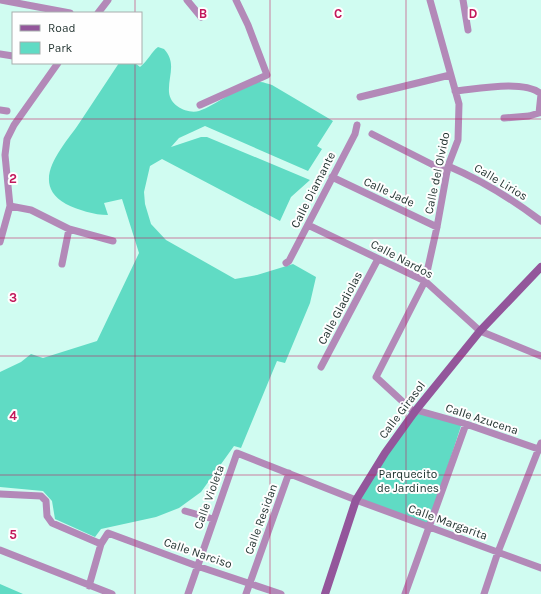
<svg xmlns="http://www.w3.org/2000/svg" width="541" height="594" font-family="Karla,sans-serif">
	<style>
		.green { fill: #60dbc4 }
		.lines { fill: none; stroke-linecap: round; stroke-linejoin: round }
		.street { stroke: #b389b8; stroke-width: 7 }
		.secondary { stroke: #93569b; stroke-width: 8 }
		.grid { fill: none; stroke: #c2185b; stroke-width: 1; stroke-opacity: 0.55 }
		.labels { text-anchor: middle; stroke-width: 4; stroke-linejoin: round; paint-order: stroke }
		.street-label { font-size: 12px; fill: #253633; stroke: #fefefe }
		.park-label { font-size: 12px; fill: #182f2a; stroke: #fefefe }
		.grid-label { font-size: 13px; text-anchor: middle; font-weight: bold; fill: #c2185b; stroke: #fefefe; stroke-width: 4; stroke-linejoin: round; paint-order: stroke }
	</style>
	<rect width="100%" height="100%" fill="#d0fcf1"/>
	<path class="green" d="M 158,47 L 164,49 C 177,63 168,76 169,92 C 170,106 187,114 199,111 C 216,105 245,82 260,82 C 264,82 268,84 272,85 L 333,121 L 317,146 L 322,149 L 308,171 L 205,126 L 179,138 L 171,147 L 201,137 L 207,137 L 310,180 L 291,197 L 280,221 L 162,159 L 150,166 L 144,192 L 145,204 L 151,224 L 166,240 L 235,279 L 257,275 L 293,264 L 316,277 L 310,303 L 285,363 L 277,361 L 241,448 L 234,446 L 201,492 L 179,508 L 156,517 L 101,529 L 95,537 L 55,519 L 52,501 L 43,491 L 0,487 L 0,372 L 21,362 L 31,354 L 43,358 L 97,341 L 139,253 L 122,199 L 104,203 L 108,215 C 94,215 78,210 66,204 C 27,182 65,145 80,122 C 93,102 106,83 119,63 L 135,63 L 140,67 C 148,61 151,52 158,47 Z
		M 417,411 L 462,423 L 428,527 L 356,500 Z
		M 0,584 L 23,594 L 0,594 Z"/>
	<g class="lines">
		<path class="street" d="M 1,0 L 70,13
			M 187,0 L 201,17
			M 463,0 L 468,30
			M 98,13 L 108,0
			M 0,54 L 13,56
			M 455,91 C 476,89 525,79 541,94
			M 360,97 L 450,75
			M 200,105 L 267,75 L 248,25 L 236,0
			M 0,110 L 7,111
			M 504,118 L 529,116 L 539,113 L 541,94
			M 372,134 L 447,172
			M 448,166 C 481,180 512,199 541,221
			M 332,177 L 437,227
			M 10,206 L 31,210 L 69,229 L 113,241
			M 308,225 L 425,281 L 480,331 L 541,356
			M 0,242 L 10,206 L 5,155 L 7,139 L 14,125 L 58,63
			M 286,263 L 289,261 L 355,134 L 357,125
			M 62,264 L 69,229
			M 321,367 L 378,259
			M 416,410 L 466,424 L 541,450
			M 415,413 L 376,377 L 425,281 L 437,227 L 448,166 L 458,140 L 459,104 L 430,0
			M 0,494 L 41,496 L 46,501 L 47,516 L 52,523 L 101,544
			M 185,511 L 213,519
			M 0,550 L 112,594
			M 89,586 L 101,544 L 108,533 L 197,566 L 281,594
			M 188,594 L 237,453 L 356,500 L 541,568
			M 246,594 L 289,473
			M 405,594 L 466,424
			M 484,594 L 498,552 L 541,443"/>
		<path class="secondary" d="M 325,594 L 356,500 L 385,453 L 416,410 L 480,331 L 541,267"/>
	</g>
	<path class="grid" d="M 135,0 L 135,13M 270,0 L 270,594M 406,0 L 406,594M 135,63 L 135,594M 0,119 L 541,119M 0,238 L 541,238M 0,356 L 541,356M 0,475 L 541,475"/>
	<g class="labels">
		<g class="street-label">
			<text transform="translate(437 173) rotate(-78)" y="4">Calle del Olvido</text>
			<text transform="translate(501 182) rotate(31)" y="4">Calle Lirios</text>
			<text transform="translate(313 190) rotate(-63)" y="4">Calle Diamante</text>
			<text transform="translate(389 192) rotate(25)" y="4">Calle Jade</text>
			<text transform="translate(402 259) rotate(28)" y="4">Calle Nardos</text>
			<text transform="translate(340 308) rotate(-62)" y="4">Calle Gladiolas</text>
			<text transform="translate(402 410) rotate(-53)" y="4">Calle Girasol</text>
			<text transform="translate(482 419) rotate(18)" y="4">Calle Azucena</text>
			<text transform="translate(209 497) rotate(-70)" y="4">Calle Violeta</text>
			<text transform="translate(261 519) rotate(-70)" y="4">Calle Residan</text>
			<text transform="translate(448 522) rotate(20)" y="4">Calle Margarita</text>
			<text transform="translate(198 553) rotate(19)" y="4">Calle Narciso</text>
		</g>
		<g class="park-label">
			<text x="408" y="478">Parquecito<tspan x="408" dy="14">de Jardines</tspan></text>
		</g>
	</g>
	<g class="grid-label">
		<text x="203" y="18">B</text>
		<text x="338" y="18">C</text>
		<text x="473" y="18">D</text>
		<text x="13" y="183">2</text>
		<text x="13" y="302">3</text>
		<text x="13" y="420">4</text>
		<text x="13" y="539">5</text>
	</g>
	<rect x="12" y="12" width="130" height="52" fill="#fefefe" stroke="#a7aead"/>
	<rect x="20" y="25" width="20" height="6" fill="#93569b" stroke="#a7aead"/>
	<text x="48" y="32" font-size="12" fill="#253633">Road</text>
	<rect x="20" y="42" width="20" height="12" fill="#60dbc4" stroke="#a7aead"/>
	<text x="48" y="52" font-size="12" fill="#253633">Park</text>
</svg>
